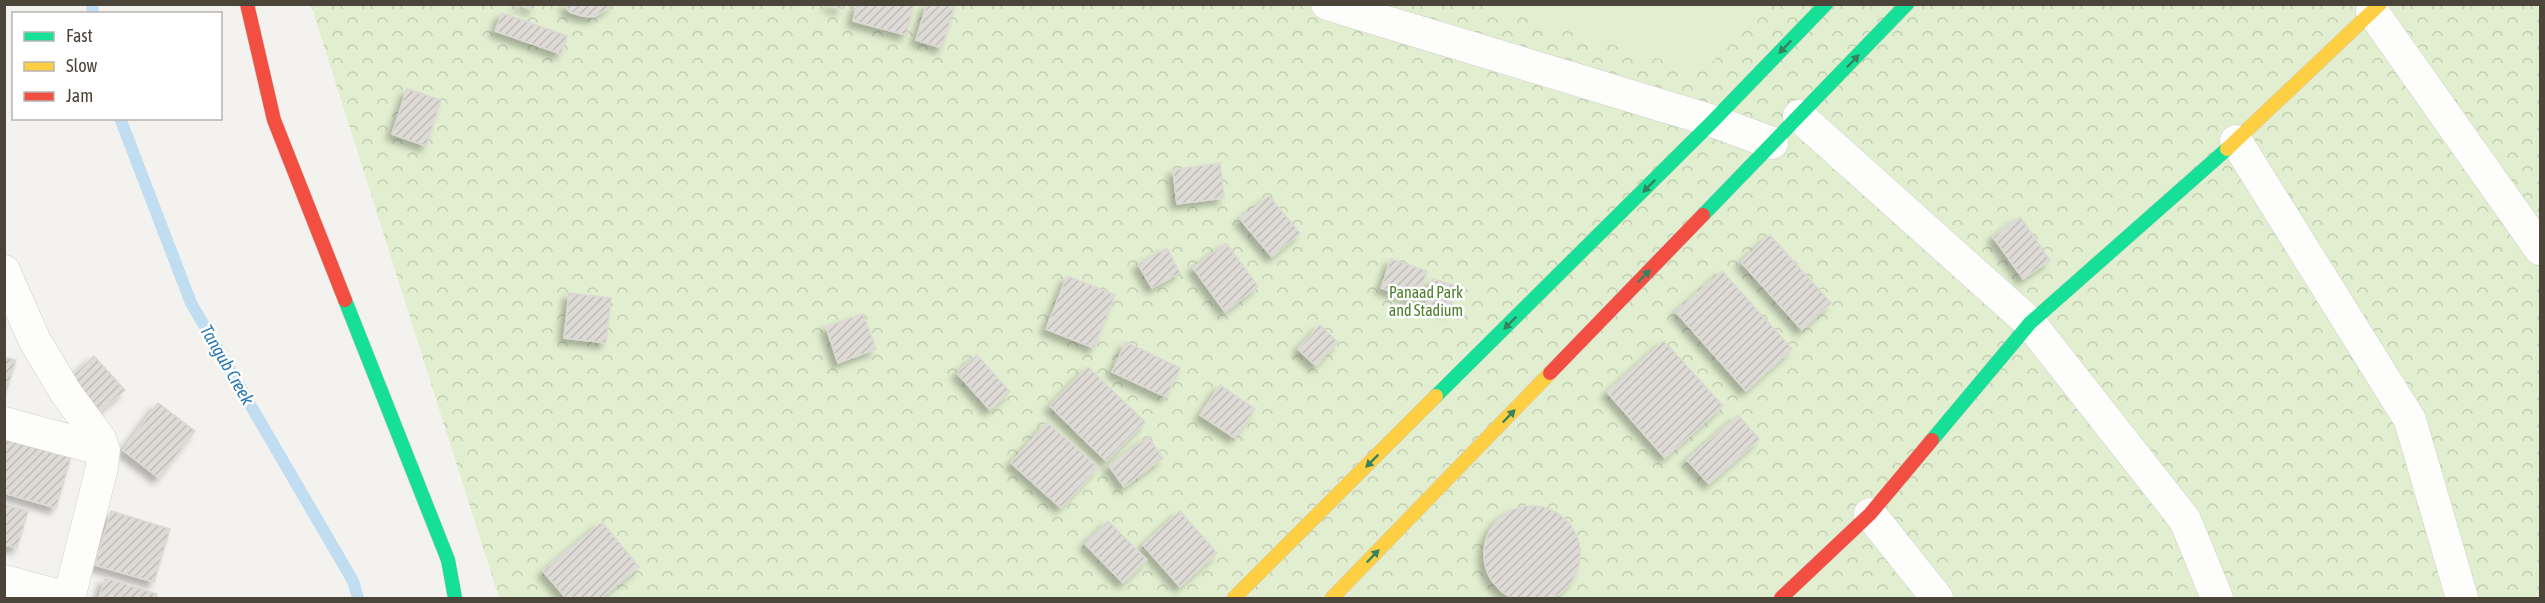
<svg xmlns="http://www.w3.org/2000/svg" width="2545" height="603" font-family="'Asap Condensed',sans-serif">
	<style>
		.park { fill: url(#park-crowns) }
		.garden { fill: #e1eecf }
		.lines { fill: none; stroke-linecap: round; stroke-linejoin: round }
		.stream { stroke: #c0ddf1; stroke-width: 12 }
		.building { fill: url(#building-hatch); stroke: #dcd9d4; stroke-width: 1.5; filter: url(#shadow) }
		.street-casing { stroke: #d2d0cb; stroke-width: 33 }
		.fast-casing { stroke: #d3cfc5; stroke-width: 15 }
		.slow-casing { stroke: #d3cfc5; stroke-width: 15 }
		.jam-casing { stroke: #d3cfc5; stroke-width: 15 }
		.street { stroke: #fdfdfc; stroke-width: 32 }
		.fast { stroke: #16e098; stroke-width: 14 }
		.slow { stroke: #ffcf43; stroke-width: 14 }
		.jam { stroke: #f24e42; stroke-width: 14 }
		.oneway { fill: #36825f }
		.labels { text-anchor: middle; stroke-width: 5; stroke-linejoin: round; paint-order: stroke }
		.park-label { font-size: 16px; fill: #4a7f2a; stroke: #fff }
		.water-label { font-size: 18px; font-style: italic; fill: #2e7ab2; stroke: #fff }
	</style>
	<defs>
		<pattern id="park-crowns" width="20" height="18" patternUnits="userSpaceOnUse" patternTransform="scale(1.5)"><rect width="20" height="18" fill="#e1eecf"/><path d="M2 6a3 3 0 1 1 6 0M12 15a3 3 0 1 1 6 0" fill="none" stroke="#c3cdb2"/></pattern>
		<pattern id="building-hatch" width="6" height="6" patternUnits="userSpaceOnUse" patternTransform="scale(1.5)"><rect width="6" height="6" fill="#dedbd6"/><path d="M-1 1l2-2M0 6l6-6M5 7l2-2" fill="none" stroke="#c0bdb8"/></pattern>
		<filter id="shadow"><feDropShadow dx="-5.5" dy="5.5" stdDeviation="3" flood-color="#0004"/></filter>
	</defs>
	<rect width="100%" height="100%" fill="#f4f2ee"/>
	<path class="park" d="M 311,5 L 2540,5 L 2540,598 L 499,598 Z"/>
	<path class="garden" d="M 1482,5 L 1772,5 L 1702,72 Z"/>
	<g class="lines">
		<path class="stream" d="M 92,4 L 93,14
			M 120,118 L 191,303 L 353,581 L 358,598"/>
	</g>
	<path class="building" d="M 516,4 L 535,4 L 533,9 Z
		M 564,4 L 614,4 L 594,17 L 582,16 L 570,12 Z
		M 826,4 L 842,4 L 841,9 Z
		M 857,4 L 914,4 L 906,35 L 853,21 Z
		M 927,4 L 955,4 L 942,48 L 916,40 Z
		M 502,13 L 567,36 L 561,54 L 495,31 Z
		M 407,89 L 441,100 L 426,146 L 392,134 Z
		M 1220,163 L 1224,198 L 1177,204 L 1173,170 Z
		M 1269,196 L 1300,233 L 1272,257 L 1240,219 Z
		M 2020,217 L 2050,260 L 2023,279 L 1993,237 Z
		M 1770,235 L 1831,303 L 1802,330 L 1741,262 Z
		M 1226,243 L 1258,286 L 1225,312 L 1193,268 Z
		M 1167,248 L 1180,273 L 1152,288 L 1138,264 Z
		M 1391,259 L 1427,271 L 1417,300 L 1381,288 Z
		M 1722,271 L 1792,349 L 1746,391 L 1676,312 Z
		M 1067,276 L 1115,295 L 1094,348 L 1046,329 Z
		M 1433,279 L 1456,286 L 1449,310 L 1426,303 Z
		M 569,293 L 611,298 L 606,343 L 564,338 Z
		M 863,314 L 876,349 L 838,363 L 826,327 Z
		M 1320,325 L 1338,342 L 1316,366 L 1298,349 Z
		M 1664,341 L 1723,406 L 1665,458 L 1607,392 Z
		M 1126,342 L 1180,368 L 1166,397 L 1112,372 Z
		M 977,355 L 1010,392 L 990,410 L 957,373 Z
		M 94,356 L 125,390 L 96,415 L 66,382 Z
		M 4,357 L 16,360 L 4,398 Z
		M 1088,367 L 1145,422 L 1106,461 L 1050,406 Z
		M 1220,385 L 1255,409 L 1235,438 L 1200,415 Z
		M 158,403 L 195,431 L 159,478 L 123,450 Z
		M 1738,415 L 1759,439 L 1709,484 L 1687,460 Z
		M 1047,422 L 1098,467 L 1061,508 L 1011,463 Z
		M 4,437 L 71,457 L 56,508 L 4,493 Z
		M 1148,437 L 1163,458 L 1124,487 L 1109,466 Z
		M 4,504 L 28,511 L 17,548 L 4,545 Z
		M1484 554a48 48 0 1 1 96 0a48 48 0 1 1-96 0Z
		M 111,511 L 170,529 L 154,582 L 95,565 Z
		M 1180,511 L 1217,553 L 1180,587 L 1143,545 Z
		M 1108,521 L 1147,560 L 1123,583 L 1085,544 Z
		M 602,522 L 639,567 L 601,598 L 566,598 L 543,571 Z
		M 105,578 L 157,594 L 156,598 L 99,598 Z"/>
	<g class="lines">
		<defs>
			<path id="street" d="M 1327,4 L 1713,121 L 1772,143
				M 2372,11 L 2540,249
				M 1799,116 L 2030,323 L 2185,520 L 2217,598
				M 2236,141 L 2410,420 L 2462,598
				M 4,271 L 35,341 L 66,393 L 100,439 L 104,450 L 102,467 L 69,598
				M 4,423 L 104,450
				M 1870,514 L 1937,598
				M 4,581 L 67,598"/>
			<path id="fast" d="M 1703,215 L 1907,4
				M 345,300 L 448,560 L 455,598
				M 1436,396 L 1713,121 L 1826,4
				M 1932,440 L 2030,323 L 2227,149"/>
			<path id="slow" d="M 2227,149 L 2380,4
				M 1234,598 L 1436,396
				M 1332,598 L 1550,373"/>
			<path id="jam" d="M 247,4 L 274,120 L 345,300
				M 1550,373 L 1703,215
				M 1781,598 L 1870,514 L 1932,440"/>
		</defs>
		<use href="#street" class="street-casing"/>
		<use href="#fast" class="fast-casing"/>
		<use href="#slow" class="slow-casing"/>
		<use href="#jam" class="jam-casing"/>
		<use href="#street" class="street"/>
		<use href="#fast" class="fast"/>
		<use href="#slow" class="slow"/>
		<use href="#jam" class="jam"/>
	</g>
	<defs><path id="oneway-solid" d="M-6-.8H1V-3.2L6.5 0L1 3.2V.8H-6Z" transform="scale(1.5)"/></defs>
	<g class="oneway">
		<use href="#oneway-solid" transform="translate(1785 47) rotate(134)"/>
		<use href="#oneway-solid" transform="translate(1853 61) rotate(-46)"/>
		<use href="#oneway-solid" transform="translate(1649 186) rotate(135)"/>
		<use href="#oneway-solid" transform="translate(1644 276) rotate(-46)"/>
		<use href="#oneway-solid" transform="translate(1510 323) rotate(135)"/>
		<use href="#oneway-solid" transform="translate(1509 416) rotate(-46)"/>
		<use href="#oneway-solid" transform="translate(1372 461) rotate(135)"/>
		<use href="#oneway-solid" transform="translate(1373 556) rotate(-46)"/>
	</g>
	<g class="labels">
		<g class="park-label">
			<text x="1426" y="298">Panaad Park<tspan x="1426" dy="18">and Stadium</tspan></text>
		</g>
		<g class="water-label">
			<text transform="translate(227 365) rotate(60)" y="6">Tangub Creek</text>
		</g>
	</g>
	<rect width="2545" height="603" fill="none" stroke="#4b4439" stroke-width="12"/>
	<rect x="12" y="12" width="210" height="108" fill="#ffffff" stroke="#b7b4b0" stroke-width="1.5"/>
	<rect x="24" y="32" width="30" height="9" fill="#16e098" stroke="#b7b4b0" stroke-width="1.5"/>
	<text x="66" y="42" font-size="18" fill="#4b4439">Fast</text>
	<rect x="24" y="62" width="30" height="9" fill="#ffcf43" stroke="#b7b4b0" stroke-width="1.5"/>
	<text x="66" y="72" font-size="18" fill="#4b4439">Slow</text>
	<rect x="24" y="92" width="30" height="9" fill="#f24e42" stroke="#b7b4b0" stroke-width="1.5"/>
	<text x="66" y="102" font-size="18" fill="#4b4439">Jam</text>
</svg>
